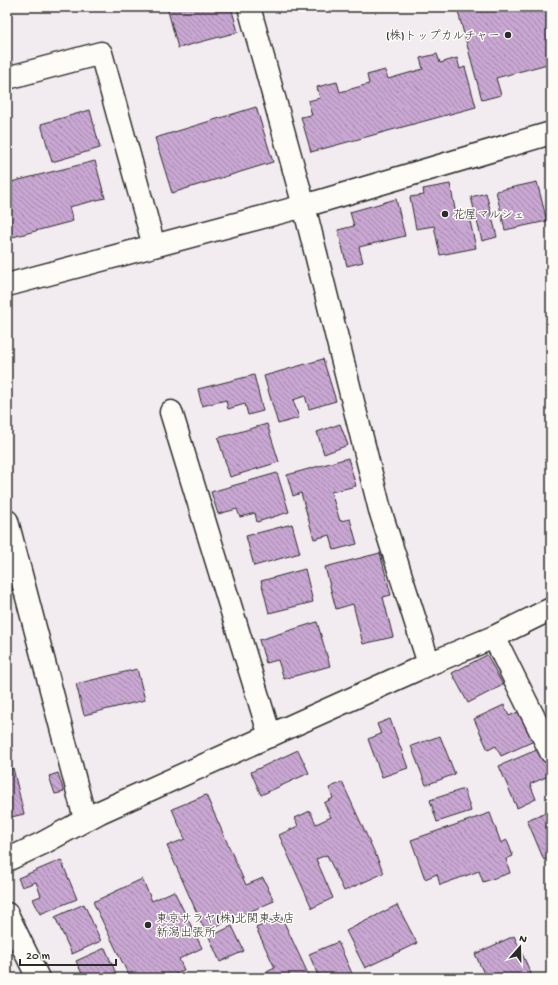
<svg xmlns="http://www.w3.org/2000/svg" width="558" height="985" font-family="'Gochi Hand','Klee One',sans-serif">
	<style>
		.building { fill: url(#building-back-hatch); stroke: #2b2b2b }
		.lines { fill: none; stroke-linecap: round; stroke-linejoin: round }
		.minor-casing { stroke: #2b2b2b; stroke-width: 25 }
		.minor { stroke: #fdfcf7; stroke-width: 22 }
		.poi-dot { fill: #2b2b2b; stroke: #fdfcf7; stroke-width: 1.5 }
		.labels { text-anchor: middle; stroke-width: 3; stroke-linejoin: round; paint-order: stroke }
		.poi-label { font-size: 12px; fill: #2b2b2b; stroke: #fdfcf7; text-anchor: start }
	</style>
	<defs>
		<pattern id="building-back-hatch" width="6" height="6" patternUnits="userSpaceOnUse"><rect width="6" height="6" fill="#c8a7d2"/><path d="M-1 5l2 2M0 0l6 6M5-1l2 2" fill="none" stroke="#a388ab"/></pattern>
	</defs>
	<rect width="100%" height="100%" fill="#f2ebf0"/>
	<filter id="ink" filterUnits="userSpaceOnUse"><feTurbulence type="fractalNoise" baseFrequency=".025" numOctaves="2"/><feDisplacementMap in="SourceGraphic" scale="8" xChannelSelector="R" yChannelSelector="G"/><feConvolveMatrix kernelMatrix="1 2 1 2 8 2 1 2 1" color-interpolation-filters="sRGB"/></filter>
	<g filter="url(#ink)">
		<path class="building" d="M 167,7 L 231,7 L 238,32 L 178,48 Z
			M 459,7 L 551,7 L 551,63 L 496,78 L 501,95 L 482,100 L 457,8 Z
			M 437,54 L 440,63 L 457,58 L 460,69 L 465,67 L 476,107 L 311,152 L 301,117 L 312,115 L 308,101 L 320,98 L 317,87 L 337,82 L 340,92 L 369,84 L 367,75 L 385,70 L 388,79 L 423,69 L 420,58 Z
			M 256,107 L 273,162 L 172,193 L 155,138 Z
			M 90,110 L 100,148 L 52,162 L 41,124 Z
			M 95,161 L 105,198 L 69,207 L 73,221 L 9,238 L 7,232 L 7,183 Z
			M 537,182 L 547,221 L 505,230 L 496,191 Z
			M 450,184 L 456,214 L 468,212 L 476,248 L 440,255 L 434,226 L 416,229 L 410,197 L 424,195 L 423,189 Z
			M 486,193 L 497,237 L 482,241 L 471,197 Z
			M 396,199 L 405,236 L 359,247 L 363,262 L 347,266 L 338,230 L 354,226 L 350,212 Z
			M 323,359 L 336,401 L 309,409 L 305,396 L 293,400 L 299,418 L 278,424 L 264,376 Z
			M 254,375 L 263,411 L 248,415 L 245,404 L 228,409 L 226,400 L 202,406 L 198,389 Z
			M 267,424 L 279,462 L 230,477 L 218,438 Z
			M 340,424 L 348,445 L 324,454 L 317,432 Z
			M 348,458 L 356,486 L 331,492 L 340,521 L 350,519 L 357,544 L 334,550 L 330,535 L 314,539 L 301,493 L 293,496 L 287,475 Z
			M 277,473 L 289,512 L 257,522 L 255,513 L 240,517 L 237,509 L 218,514 L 211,492 Z
			M 292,524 L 300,553 L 254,566 L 246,536 Z
			M 380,553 L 391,595 L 383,597 L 393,637 L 363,644 L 353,604 L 336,609 L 325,567 Z
			M 305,569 L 313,602 L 269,613 L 261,581 Z
			M 317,622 L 330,666 L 284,679 L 278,660 L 266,663 L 259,640 Z
			M 487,655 L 503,685 L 468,703 L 452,673 Z
			M 137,669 L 145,700 L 84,715 L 76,684 Z
			M 504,705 L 509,716 L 520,711 L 534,741 L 501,756 L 496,746 L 488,750 L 474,719 Z
			M 390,719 L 408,768 L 382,777 L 368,739 L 381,734 L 377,724 Z
			M 7,732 L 13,751 L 7,753 Z
			M 440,736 L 455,774 L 426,785 L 411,746 Z
			M 541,748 L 551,772 L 551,775 L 530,784 L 536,799 L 517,808 L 499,766 Z
			M 298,750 L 309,773 L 261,795 L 251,772 Z
			M 13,768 L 24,814 L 7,818 L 7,770 Z
			M 58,773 L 64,792 L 55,794 L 49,776 Z
			M 342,782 L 384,873 L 344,891 L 327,855 L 316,859 L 333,898 L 312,908 L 279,835 L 298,826 L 295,818 L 310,811 L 316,824 L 331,817 L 324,803 L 333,798 L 329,788 Z
			M 464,789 L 471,811 L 437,822 L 430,800 Z
			M 206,795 L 246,885 L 263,878 L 274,901 L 205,931 L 167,846 L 185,839 L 172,809 Z
			M 551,810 L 551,857 L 544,860 L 527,820 Z
			M 490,813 L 501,843 L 507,840 L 513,856 L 506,859 L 510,873 L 483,882 L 479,871 L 440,885 L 437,874 L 425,879 L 411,840 Z
			M 61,860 L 77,899 L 40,914 L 33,899 L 41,896 L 36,882 L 22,887 L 18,878 Z
			M 142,879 L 152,901 L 174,891 L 202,948 L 179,959 L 184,970 L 176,974 L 178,978 L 130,978 L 93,902 Z
			M 84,904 L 101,941 L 72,954 L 55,917 Z
			M 397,905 L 417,943 L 365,968 L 346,931 Z
			M 281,916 L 310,978 L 254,978 L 275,968 L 256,928 Z
			M 232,926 L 244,951 L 220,962 L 209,937 Z
			M 514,936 L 533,978 L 486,978 L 475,954 Z
			M 338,942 L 354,978 L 319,978 L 309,954 Z
			M 105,948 L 118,978 L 84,978 L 76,961 Z"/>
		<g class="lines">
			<defs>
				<path id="minor" d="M 249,7 L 304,206 L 380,510 L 429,664
					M 7,78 L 101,53 L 154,246
					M 7,285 L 304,206 L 551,133
					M 171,412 L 270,736
					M 7,521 L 85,819
					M 494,637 L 551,752
					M 7,860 L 43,843 L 100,812 L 429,664 L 494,637 L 551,609
					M 7,914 L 38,978"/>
			</defs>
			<use href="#minor" class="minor-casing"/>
			<use href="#minor" class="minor"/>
		</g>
	</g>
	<g class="poi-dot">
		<circle cx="508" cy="35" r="4"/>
		<circle cx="445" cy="214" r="4"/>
		<circle cx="148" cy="925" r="4"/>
	</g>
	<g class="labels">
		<g class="poi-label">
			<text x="500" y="39" text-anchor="end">(株)トップカルチャー</text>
			<text x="453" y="218">花屋マルシェ</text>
			<text x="156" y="922">東京サラヤ(株)北関東支店<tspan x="156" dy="14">新潟出張所</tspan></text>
		</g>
	</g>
	<rect width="558" height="985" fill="none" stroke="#fdfcf7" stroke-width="24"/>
	<rect x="12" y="12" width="534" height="961" fill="none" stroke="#2b2b2b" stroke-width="1.5" filter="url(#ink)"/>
	<g transform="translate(520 947) rotate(20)" stroke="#fdfcf7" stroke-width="3" paint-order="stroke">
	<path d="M0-3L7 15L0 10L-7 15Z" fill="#2b2b2b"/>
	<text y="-6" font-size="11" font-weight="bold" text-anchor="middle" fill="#2b2b2b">N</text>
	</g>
	<path d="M20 959v6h96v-6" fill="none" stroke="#2b2b2b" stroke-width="2"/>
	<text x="26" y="959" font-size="12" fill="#2b2b2b" stroke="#fdfcf7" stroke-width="3" paint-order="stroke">20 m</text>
</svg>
